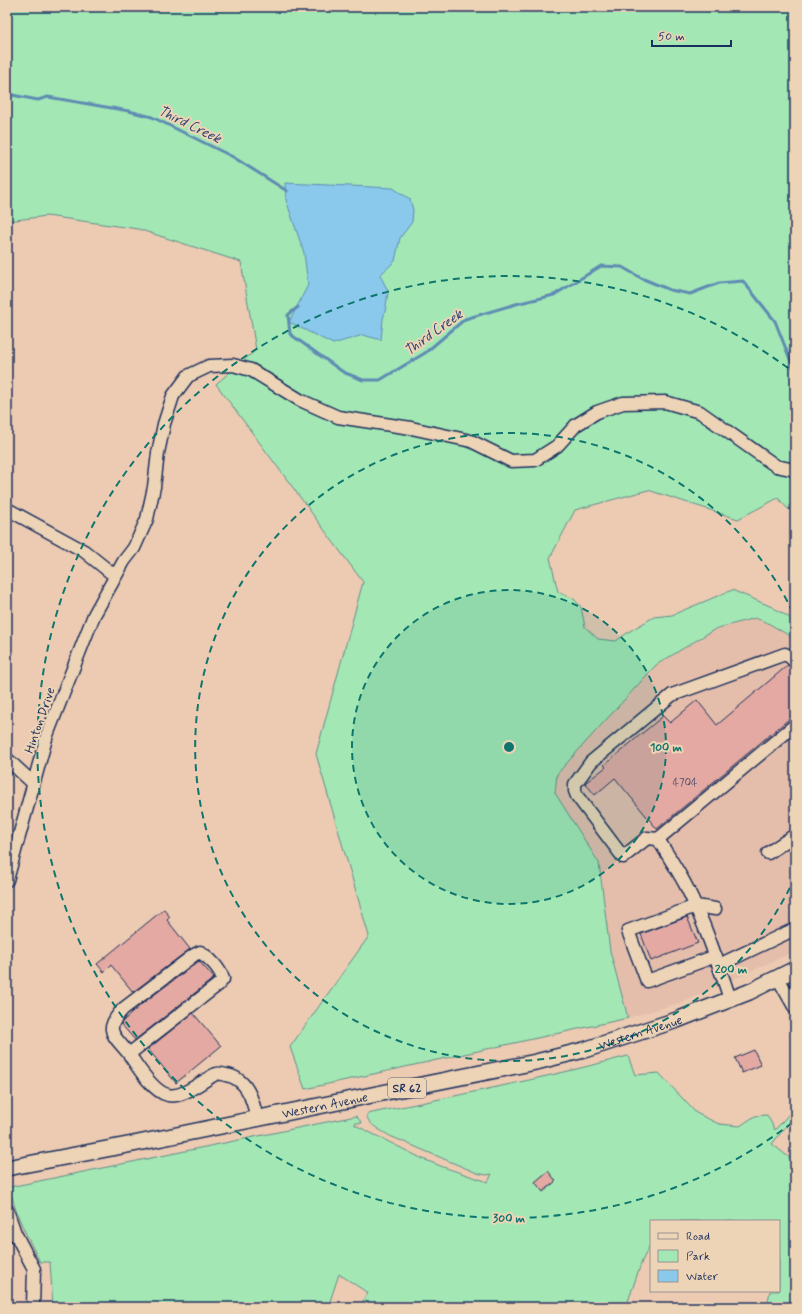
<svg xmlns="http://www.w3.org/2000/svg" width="802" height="1314" font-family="Mynerve,sans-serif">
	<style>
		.built { fill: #e5beab }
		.green { fill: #a3e8b4; stroke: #5f8c89 }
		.water { fill: #8ac9eb; stroke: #5e8bb3 }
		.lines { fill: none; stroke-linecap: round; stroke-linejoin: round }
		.stream { stroke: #5e8bb3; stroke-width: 3 }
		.building { fill: #e3a9a2; stroke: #1b2f5e }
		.minor-casing { stroke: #1b2f5e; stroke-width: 15 }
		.major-casing { stroke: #1b2f5e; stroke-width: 18 }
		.minor { stroke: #eed4b6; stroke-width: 12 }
		.major { stroke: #eed4b6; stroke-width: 15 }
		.ring { fill: none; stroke: #0f766e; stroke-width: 2; stroke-dasharray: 7 5 }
		.labels { text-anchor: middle; stroke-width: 4; stroke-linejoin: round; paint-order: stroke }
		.number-label { font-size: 11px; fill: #4d4e6f }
		.shield { fill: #eed4b6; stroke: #5a6078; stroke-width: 1 }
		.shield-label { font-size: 12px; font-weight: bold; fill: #1b2f5e }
		.street-label { font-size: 13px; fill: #1b2f5e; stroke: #eed4b6 }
		.water-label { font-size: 14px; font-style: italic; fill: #2c4673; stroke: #eed4b6 }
		.centre { fill: #0f766e; stroke: #eed4b6; stroke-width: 2 }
		.ring-label { font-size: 12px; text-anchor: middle; font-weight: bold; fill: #0f766e; stroke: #eed4b6; stroke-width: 4; stroke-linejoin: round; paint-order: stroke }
	</style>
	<rect width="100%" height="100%" fill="#eccbb2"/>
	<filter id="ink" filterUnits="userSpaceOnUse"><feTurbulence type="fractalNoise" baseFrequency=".025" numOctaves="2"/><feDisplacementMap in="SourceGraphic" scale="8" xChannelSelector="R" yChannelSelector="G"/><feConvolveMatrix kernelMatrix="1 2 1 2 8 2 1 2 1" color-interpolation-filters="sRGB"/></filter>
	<g filter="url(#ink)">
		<path class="built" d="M 755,618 L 768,623 L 795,639 L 795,951 L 686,1001 L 628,1018 L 610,951 L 599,863 L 555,793 L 557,774 L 584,744 L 656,665 L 715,629 Z"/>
		<path class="green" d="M 7,7 L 795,7 L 795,510 L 788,509 L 778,498 L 738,519 L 648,490 L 575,510 L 550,558 L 558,592 L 574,599 L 581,607 L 585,627 L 598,639 L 616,641 L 630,631 L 654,617 L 672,615 L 732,590 L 772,607 L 795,621 L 795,639 L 768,623 L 755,618 L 715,629 L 656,665 L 584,744 L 557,774 L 555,793 L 599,863 L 610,951 L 628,1018 L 305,1089 L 290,1047 L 369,936 L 316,754 L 363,582 L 216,384 L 256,350 L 241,262 L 138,229 L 47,216 L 7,221 Z
			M 628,1056 L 635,1075 L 659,1073 L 696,1113 L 719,1124 L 740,1126 L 755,1116 L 767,1115 L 775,1130 L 795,1107 L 795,1115 L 772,1144 L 795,1162 L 795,1307 L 767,1307 L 770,1291 L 779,1291 L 779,1221 L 651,1221 L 651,1243 L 642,1261 L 626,1307 L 359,1307 L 368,1293 L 339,1274 L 328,1307 L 53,1307 L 50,1262 L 40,1262 C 28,1238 14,1213 10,1187 L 356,1116 L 362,1123 L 355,1123 L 355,1125 L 423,1159 L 443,1167 L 488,1182 L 492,1174 L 486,1175 L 477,1173 L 390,1136 C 382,1131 366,1124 367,1114 C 454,1096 542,1079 628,1056 Z"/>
		<path class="water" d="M 285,183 L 393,188 L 410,199 L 413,210 L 412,222 L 400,238 L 395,261 L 380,275 L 388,291 L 386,307 L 383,319 L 381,340 L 363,335 L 333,344 L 289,322 L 308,285 L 304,253 L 286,200 Z"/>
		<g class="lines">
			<path class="stream" d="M 7,94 L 38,100 L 48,97 L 129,111 L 152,117 L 233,157 L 287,191
				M 298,307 L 288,315 L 290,334 L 343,372 L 363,380 L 380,380 L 425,353 L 465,319 L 516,304 L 554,295 L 601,266 L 622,267 L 641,278 L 670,290 L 690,294 L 719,283 L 743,281 L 775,321 L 795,372"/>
		</g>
		<path class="building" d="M 788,665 L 795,669 L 795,714 L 657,829 L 615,778 L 595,795 L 585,783 L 606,767 L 604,765 L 663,716 L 670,723 L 697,700 L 717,725 Z
			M 164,909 L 170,917 L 167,920 L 190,949 L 133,992 L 111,965 L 104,972 L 97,964 Z
			M 687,917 L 698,943 L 651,961 L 641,934 Z
			M 199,961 L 214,978 L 135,1040 L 121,1024 L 123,1021 L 143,1003 Z
			M 193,1013 L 221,1046 L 176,1083 L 148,1049 Z
			M 754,1050 L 761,1065 L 742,1073 L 735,1058 Z
			M 548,1171 L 556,1181 L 543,1192 L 535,1182 Z"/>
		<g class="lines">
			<defs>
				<path id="minor" d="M 7,509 L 84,551 L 115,576
					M 7,759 L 33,783
					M 658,839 L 647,838 L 623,857 L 577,796 L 575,791 L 575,784 L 591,762 L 672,695 L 785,654 L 790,657 L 795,662
					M 768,853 L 795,835
					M 7,880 L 47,735 L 94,615 L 124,561 L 134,548 L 147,519 L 154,487 L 158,453 L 164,424 L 173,396 L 188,376 L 209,366 L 233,365 L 251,370 L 300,400 L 338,417 L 411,428 L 471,441 L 511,461 L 535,460 L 557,446 L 576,425 L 597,412 L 623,403 L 665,402 L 700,412 L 776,466 L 795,470
					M 715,909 L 696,906 L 628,931 L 647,981 L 716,956
					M 719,965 L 795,929
					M 778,978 L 795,1008
					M 730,999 C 717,960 704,921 685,884 C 677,869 667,854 658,839 L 795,725
					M 129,1054 C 113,1034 103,1031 123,1009 L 194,955 L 200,952 C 210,958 220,969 223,979 L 219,984 L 129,1054 C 137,1066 153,1092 168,1095 C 181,1098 197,1085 209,1078 C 211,1077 214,1074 217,1074 C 219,1073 223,1074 226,1075 C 247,1078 253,1100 257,1119
					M 7,1210 L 15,1233 L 8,1234
					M 15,1233 L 34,1269 L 33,1307"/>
				<g id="major">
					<path id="s1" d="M 7,1168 L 138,1143 L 416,1086 L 536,1062 L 584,1050 L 677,1020 L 749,992 L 795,969"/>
				</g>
			</defs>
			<use href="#minor" class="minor-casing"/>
			<use href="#major" class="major-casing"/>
			<use href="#minor" class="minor"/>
			<use href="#major" class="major"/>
		</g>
	</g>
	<circle cx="509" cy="747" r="157" fill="#0f766e" fill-opacity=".12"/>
	<g class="ring">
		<circle cx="509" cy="747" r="157"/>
		<path d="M795 877A314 314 0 1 1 795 617"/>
		<path d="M792 1123A471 471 0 1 1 792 371"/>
	</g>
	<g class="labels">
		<g class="number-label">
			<text x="685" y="786">4704</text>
		</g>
		<rect class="shield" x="388" y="1078" width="38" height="20" rx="3"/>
		<g class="shield-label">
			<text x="407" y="1092">SR 62</text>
		</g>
		<g class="street-label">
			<text transform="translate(39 720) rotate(-71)" y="5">Hinton Drive</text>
			<text dy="5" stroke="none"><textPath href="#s1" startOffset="648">Western Avenue</textPath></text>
			<text dy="5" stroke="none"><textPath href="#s1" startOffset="324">Western Avenue</textPath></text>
		</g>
		<g class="water-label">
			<text transform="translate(190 124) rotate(26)" y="5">Third Creek</text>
			<text transform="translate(433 332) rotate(-36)" y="5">Third Creek</text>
		</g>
	</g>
	<circle cx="509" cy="747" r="6" class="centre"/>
	<g class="ring-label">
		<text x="666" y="751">100 m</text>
		<text x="731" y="973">200 m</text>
		<text x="509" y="1222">300 m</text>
	</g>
	<rect width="802" height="1314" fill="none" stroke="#eed4b6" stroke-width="24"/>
	<rect x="12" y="12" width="778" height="1290" fill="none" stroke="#1b2f5e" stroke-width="1.5" filter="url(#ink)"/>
	<rect x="650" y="1220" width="130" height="72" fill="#eed4b6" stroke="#9a9293"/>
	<rect x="658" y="1233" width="20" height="6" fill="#eed4b6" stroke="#9a9293"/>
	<text x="686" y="1240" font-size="12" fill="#1b2f5e">Road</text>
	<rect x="658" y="1250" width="20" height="12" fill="#a3e8b4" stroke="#9a9293"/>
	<text x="686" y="1260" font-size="12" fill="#1b2f5e">Park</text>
	<rect x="658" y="1270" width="20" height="12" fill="#8ac9eb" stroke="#9a9293"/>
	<text x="686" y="1280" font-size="12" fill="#1b2f5e">Water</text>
	<path d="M652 40v6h79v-6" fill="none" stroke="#1b2f5e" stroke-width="2"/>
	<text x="658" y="40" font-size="12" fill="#1b2f5e" stroke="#eed4b6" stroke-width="3" paint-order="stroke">50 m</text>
</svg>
